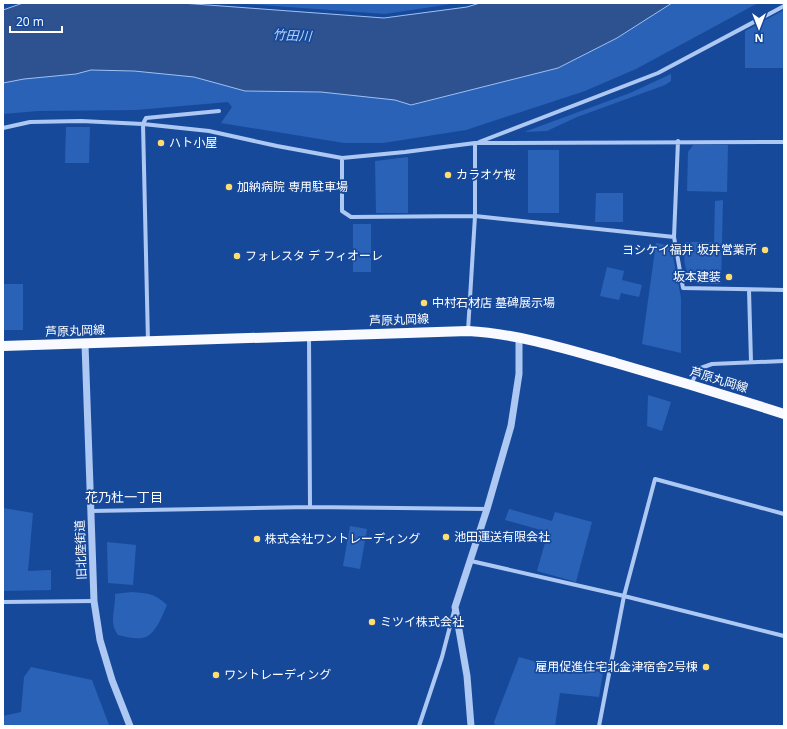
<svg xmlns="http://www.w3.org/2000/svg" width="787" height="729" font-family="'Open Sans','Noto Sans JP',sans-serif">
	<style>
		.green { fill: #2a62b8 }
		.water { fill: #2e528f; stroke: #9fc2f5 }
		.lines { fill: none; stroke-linecap: round; stroke-linejoin: round }
		.minor { stroke: #adc8f2; stroke-width: 4 }
		.tertiary { stroke: #adc8f2; stroke-width: 7 }
		.primary { stroke: #f8faff; stroke-width: 10 }
		.poi-dot { fill: #ffdd6e; stroke: #17499b; stroke-width: 1.5 }
		.labels { text-anchor: middle; stroke-width: 3.5; stroke-linejoin: round; paint-order: stroke }
		.poi-label { font-size: 12px; fill: #fff; stroke: #17499b; text-anchor: start }
		.street-label { font-size: 12px; fill: #fff; stroke: #17499b }
		.water-label { font-size: 13px; font-style: italic; fill: #b9d2f9; stroke: #17499b }
		.neighbourhood-label { font-size: 13px; fill: #fff; stroke: #17499b }
	</style>
	<rect width="100%" height="100%" fill="#17499b"/>
	<path class="green" d="M 232,3 L 458,3 L 385,14 Z
		M 672,3 L 758,3 L 636,69 L 585,91 L 466,130 L 383,143 L 344,143 L 221,123 L 232,107 L 228,102 L 136,110 L 38,111 L 3,114 L 3,83 L 24,79 L 76,74 L 91,70 L 134,71 L 194,77 L 245,91 L 321,92 L 395,100 L 412,105 L 558,68 L 617,38 Z
		M 784,10 L 784,68 L 745,68 L 745,31 Z
		M 671,74 L 671,81 L 665,85 L 577,117 L 547,131 L 524,132 L 630,93 Z
		M 66,127 L 90,127 L 89,163 L 65,163 Z
		M 693,145 L 728,145 L 727,192 L 687,191 L 688,152 Z
		M 528,150 L 559,150 L 559,213 L 528,213 Z
		M 408,157 L 408,213 L 376,213 L 375,161 Z
		M 596,193 L 623,193 L 623,222 L 595,222 Z
		M 723,200 L 721,284 L 697,284 C 682,267 684,264 685,242 L 714,242 L 715,201 Z
		M 353,224 L 371,224 L 371,272 L 353,272 Z
		M 656,243 L 671,246 L 681,298 L 681,353 L 642,344 Z
		M 607,267 L 624,271 L 622,280 L 642,285 L 639,297 L 621,293 L 619,300 L 600,296 Z
		M 3,284 L 23,284 L 23,330 L 3,330 Z
		M 648,395 L 671,402 L 662,431 L 647,426 Z
		M 3,508 L 33,513 L 28,571 L 51,570 L 51,590 L 3,591 Z
		M 509,509 L 552,521 L 555,512 L 592,522 L 576,582 L 537,571 L 548,532 L 505,520 Z
		M 350,526 L 367,529 L 360,569 L 343,566 Z
		M 107,542 L 136,545 L 133,585 L 108,583 Z
		M 131,592 C 149,594 153,592 167,605 C 163,614 156,633 146,637 C 138,640 126,637 118,635 C 108,622 116,609 115,594 Z
		M 519,657 L 565,670 L 568,664 L 603,673 L 599,697 L 560,693 L 555,726 L 495,726 L 494,722 Z
		M 31,667 L 92,680 L 109,725 L 100,726 L 3,726 L 3,716 L 21,712 L 24,677 Z"/>
	<path class="water" d="M 23,3 L 181,3 L 384,18 L 467,7 L 480,3 L 672,3 L 617,38 L 558,68 L 411,105 L 395,100 L 321,92 L 245,91 L 194,77 L 134,71 L 91,70 L 76,74 L 24,79 L 3,83 L 3,10 Z"/>
	<g class="lines">
		<path class="minor" d="M 3,128 L 30,122 L 81,121 L 143,124 L 209,131 L 277,146 L 342,158 L 405,152 L 475,143 L 784,142
			M 479,142 L 658,73 L 784,6
			M 342,158 L 342,211 L 351,217 L 475,216 L 674,237 L 678,141
			M 674,237 L 683,288 L 784,290
			M 749,290 L 751,362
			M 468,331 L 475,216 L 475,143
			M 309,337 L 310,507
			M 148,342 L 143,124 L 146,118 L 219,111
			M 691,385 L 698,369 L 712,364 L 784,361
			M 91,511 L 310,507 L 487,509
			M 471,561 L 624,596 L 784,636
			M 3,602 L 94,601
			M 419,726 L 442,657 L 454,611
			M 599,726 L 624,596 L 655,479 L 784,514"/>
		<path class="tertiary" d="M 85,344 L 94,601 L 100,640 L 112,680 L 130,726
			M 471,726 L 467,676 L 455,607 L 487,509 L 511,426 L 519,374 L 519,338"/>
		<path class="primary" d="M 3,346 L 468,331 C 519,334 567,349 616,363 C 672,379 728,396 784,414"/>
	</g>
	<g class="poi-dot">
		<circle cx="161" cy="143" r="4"/>
		<circle cx="448" cy="175" r="4"/>
		<circle cx="229" cy="187" r="4"/>
		<circle cx="765" cy="250" r="4"/>
		<circle cx="237" cy="256" r="4"/>
		<circle cx="729" cy="277" r="4"/>
		<circle cx="424" cy="303" r="4"/>
		<circle cx="446" cy="537" r="4"/>
		<circle cx="257" cy="539" r="4"/>
		<circle cx="372" cy="622" r="4"/>
		<circle cx="706" cy="667" r="4"/>
		<circle cx="216" cy="675" r="4"/>
	</g>
	<g class="labels">
		<g class="poi-label">
			<text x="169" y="147">ハト小屋</text>
			<text x="456" y="179">カラオケ桜</text>
			<text x="237" y="191">加納病院 専用駐車場</text>
			<text x="757" y="254" text-anchor="end">ヨシケイ福井 坂井営業所</text>
			<text x="245" y="260">フォレスタ デ フィオーレ</text>
			<text x="721" y="281" text-anchor="end">坂本建装</text>
			<text x="432" y="307">中村石材店 墓碑展示場</text>
			<text x="454" y="541">池田運送有限会社</text>
			<text x="265" y="543">株式会社ワントレーディング</text>
			<text x="380" y="626">ミツイ株式会社</text>
			<text x="698" y="671" text-anchor="end">雇用促進住宅北金津宿舎2号棟</text>
			<text x="224" y="679">ワントレーディング</text>
		</g>
		<g class="street-label">
			<text transform="translate(399 320) rotate(-2)" y="4">芦原丸岡線</text>
			<text transform="translate(75 331) rotate(-2)" y="4">芦原丸岡線</text>
			<text transform="translate(719 380) rotate(17)" y="4">芦原丸岡線</text>
			<text transform="translate(81 550) rotate(-92)" y="4">旧北陸街道</text>
		</g>
		<g class="water-label">
			<text transform="translate(292 35) rotate(3)" y="5">竹田川</text>
		</g>
		<g class="neighbourhood-label">
			<text x="124" y="502">花乃杜一丁目</text>
		</g>
	</g>
	<rect width="787" height="729" fill="none" stroke="#ffffff" stroke-width="8"/>
	<g transform="translate(759 28) rotate(180)" stroke="#17499b" stroke-width="3" paint-order="stroke">
	<path d="M0-3L7 15L0 10L-7 15Z" fill="#ffffff"/>
	<text y="-6" font-size="11" font-weight="bold" text-anchor="middle" fill="#ffffff">N</text>
	</g>
	<path d="M10 26v6h52v-6" fill="none" stroke="#ffffff" stroke-width="2"/>
	<text x="16" y="26" font-size="12" fill="#ffffff" stroke="#17499b" stroke-width="3" paint-order="stroke">20 m</text>
</svg>
